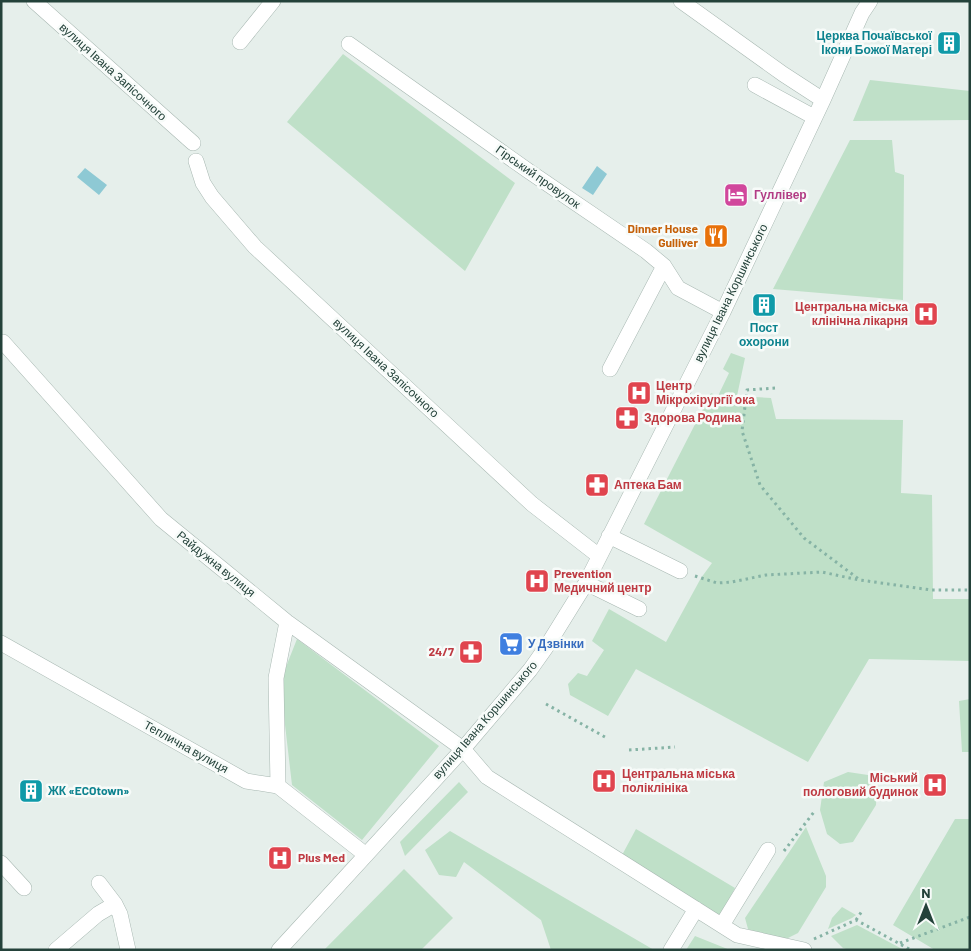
<svg xmlns="http://www.w3.org/2000/svg" width="971" height="951" font-family="Barlow,sans-serif">
	<style>
		.green { fill: #bfe0c8 }
		.water { fill: #8ec9d4 }
		.lines { fill: none; stroke-linecap: round; stroke-linejoin: round }
		.minor-casing { stroke: #a8b8b2; stroke-width: 16 }
		.path { stroke: #86b3a5; stroke-width: 3; stroke-dasharray: 2.5 4; stroke-linecap: butt }
		.minor { stroke: #fff; stroke-width: 15 }
		.labels { text-anchor: middle; stroke-width: 5; stroke-linejoin: round; paint-order: stroke }
		.culture-label { font-size: 12px; font-weight: bold; fill: #0d838f; stroke: #f7fbf9; text-anchor: end }
		.street-label { font-size: 12px; fill: #24423a; stroke: #f7fbf9 }
		.hotel-label { font-size: 12px; font-weight: bold; fill: #b23c85; stroke: #f7fbf9; text-anchor: start }
		.food-label { font-size: 12px; font-weight: bold; fill: #c56008; stroke: #f7fbf9; text-anchor: end }
		.health-label { font-size: 12px; font-weight: bold; fill: #be3a42; stroke: #f7fbf9; text-anchor: start }
		.shop-label { font-size: 12px; font-weight: bold; fill: #366cbe; stroke: #f7fbf9; text-anchor: start }
	</style>
	<rect width="100%" height="100%" fill="#e6efeb"/>
	<path class="green" d="M 343,54 L 515,183 L 465,271 L 287,122 Z
		M 870,80 L 970,91 L 970,120 L 853,121 Z
		M 850,140 L 892,140 L 895,172 L 904,175 L 903,300 L 773,289 Z
		M 731,353 L 745,358 L 737,396 L 771,398 L 776,419 L 903,420 L 901,493 L 932,495 L 933,599 L 970,599 L 970,661 L 869,659 L 808,762 L 636,669 L 608,716 L 570,695 L 568,684 L 578,673 L 587,676 L 604,650 L 592,641 L 609,609 L 666,642 L 701,578 L 712,563 L 644,524 L 711,393 L 718,396 L 729,373 L 723,369 Z
		M 297,639 L 439,746 L 362,840 L 292,785 L 280,682 Z
		M 970,699 L 970,752 L 962,752 L 959,701 Z
		M 848,772 L 868,775 L 877,781 L 876,805 L 853,842 L 840,844 L 827,834 L 820,810 L 824,782 Z
		M 459,782 L 468,792 L 405,856 L 400,842 Z
		M 955,819 L 970,819 L 970,950 L 935,950 L 893,925 Z
		M 806,827 L 826,876 L 826,887 L 798,933 L 782,941 L 748,929 L 745,918 Z
		M 636,829 L 735,888 L 719,918 L 621,857 Z
		M 450,831 L 654,950 L 551,950 L 541,920 L 464,862 L 456,877 L 439,875 L 425,850 Z
		M 404,869 L 453,918 L 421,950 L 324,950 Z
		M 842,907 L 856,915 L 852,918 L 828,929 L 832,918 Z
		M 857,925 L 904,950 L 849,950 L 843,948 L 831,936 Z
		M 695,936 L 730,950 L 686,950 Z"/>
	<path class="water" d="M 597,166 L 607,174 L 593,195 L 582,188 Z
		M 85,168 L 107,185 L 99,195 L 77,177 Z"/>
	<g class="lines">
		<defs>
			<path id="minor" d="M 34,1 L 193,143
				M 681,1 L 783,74 L 823,100
				M 240,42 L 273,1
				M 349,44 L 530,172 L 646,251 L 664,266 L 678,288 L 723,312
				M 755,85 L 814,117
				M 196,161 L 203,183 L 212,197 L 255,247 L 532,504 L 599,556
				M 3,342 L 161,519 L 287,622 L 463,749 L 487,777 L 737,935 L 804,950
				M 610,369 L 664,266
				M 609,536 L 680,571
				M 586,583 L 639,609
				M 1,643 L 246,781 L 278,786 L 366,855
				M 278,786 L 276,678 L 287,622
				M 1,863 L 24,888
				M 99,883 L 115,904 L 120,914 L 128,950
				M 722,925 L 768,850
				M 56,950 L 98,914 L 115,904
				M 279,950 L 463,749 L 530,670 L 547,646 L 586,583 L 723,312 L 823,100 L 862,13 L 870,1
				M 671,950 L 696,909"/>
		</defs>
		<use href="#minor" class="minor-casing"/>
		<path class="path" d="M 775,388 L 747,390 L 742,431 L 760,485 L 804,538 L 860,580 L 931,590 L 970,590
			M 695,576 L 717,583 L 732,582 L 766,575 L 822,572 L 859,580
			M 546,704 L 605,737
			M 629,750 L 675,747
			M 784,851 L 814,812
			M 856,920 L 862,911
			M 814,939 L 856,920 L 911,950
			M 900,943 L 970,917"/>
		<use href="#minor" class="minor"/>
	</g>
	<defs>
		<symbol id="building-square" viewBox="-11 -11 22 22"><rect x="-9" y="-9" width="18" height="18" rx="4" fill="#0f9aa8" stroke="#f7fbf9"/><path d="M-4-6H4V6H1V3H-1V6H-4ZM-2.5-4.3h1.7v1.8h-1.7ZM.8-4.3h1.7v1.8H.8ZM-2.5-1h1.7V.8h-1.7ZM.8-1h1.7V.8H.8Z" fill="#fff"/></symbol>
		<symbol id="hotel-square" viewBox="-11 -11 22 22"><rect x="-9" y="-9" width="18" height="18" rx="4" fill="#d1479c" stroke="#f7fbf9"/><path d="M-6-4.5h1.5V1H6V5H4.5V3h-9V5H-6ZM-4 0a1.8 1.8 0 1 1 3.6 0ZM.5 0V-2.5h3Q6-2.5 6 0Z" fill="#fff"/></symbol>
		<symbol id="restaurant-square" viewBox="-11 -11 22 22"><rect x="-9" y="-9" width="18" height="18" rx="4" fill="#e8710a" stroke="#f7fbf9"/><path d="M-5-6h1v4h1v-4h1v4h1v-4h1v5L-1.5 .5V6h-2V.5L-5-1ZM5-6V6H3V1.5H1.5Q1.5-4 5-6Z" fill="#fff"/></symbol>
		<symbol id="hospital-square" viewBox="-11 -11 22 22"><rect x="-9" y="-9" width="18" height="18" rx="4" fill="#e0444e" stroke="#f7fbf9"/><path d="M-5-5h3v3.5h4V-5h3V5h-3V1.5h-4V5h-3Z" fill="#fff"/></symbol>
		<symbol id="pharmacy-square" viewBox="-11 -11 22 22"><rect x="-9" y="-9" width="18" height="18" rx="4" fill="#e0444e" stroke="#f7fbf9"/><path d="M-2-6h4v4h4v4h-4v4h-4v-4h-4v-4h4Z" fill="#fff"/></symbol>
		<symbol id="supermarket-square" viewBox="-11 -11 22 22"><rect x="-9" y="-9" width="18" height="18" rx="4" fill="#3f7fe0" stroke="#f7fbf9"/><path d="M-6-5.5h2.5l.6 2H6L4.5 2H-2.5L-4.4-4H-6ZM-1.5 3.2a1.3 1.3 0 1 0 .1 0ZM3 3.2a1.3 1.3 0 1 0 .1 0Z" fill="#fff"/></symbol>
	</defs>
	<g fill-rule="evenodd">
		<use href="#building-square" x="935" y="29" width="28" height="28"/>
		<use href="#hotel-square" x="722" y="181" width="28" height="28"/>
		<use href="#restaurant-square" x="702" y="222" width="28" height="28"/>
		<use href="#building-square" x="750" y="291" width="28" height="28"/>
		<use href="#hospital-square" x="912" y="300" width="28" height="28"/>
		<use href="#hospital-square" x="625" y="379" width="28" height="28"/>
		<use href="#pharmacy-square" x="613" y="404" width="28" height="28"/>
		<use href="#pharmacy-square" x="583" y="471" width="28" height="28"/>
		<use href="#hospital-square" x="523" y="567" width="28" height="28"/>
		<use href="#supermarket-square" x="497" y="630" width="28" height="28"/>
		<use href="#pharmacy-square" x="457" y="638" width="28" height="28"/>
		<use href="#hospital-square" x="590" y="767" width="28" height="28"/>
		<use href="#hospital-square" x="921" y="771" width="28" height="28"/>
		<use href="#building-square" x="17" y="777" width="28" height="28"/>
		<use href="#hospital-square" x="266" y="844" width="28" height="28"/>
	</g>
	<g class="labels">
		<g class="culture-label">
			<text x="932" y="40">Церква Почаївської<tspan x="932" dy="14">Ікони Божої Матері</tspan></text>
			<text x="764" y="332" text-anchor="middle">Пост<tspan x="764" dy="14">охорони</tspan></text>
			<text x="48" y="795" text-anchor="start">ЖК «ECOtown»</text>
		</g>
		<g class="street-label">
			<text transform="translate(113 72) rotate(42)" y="4">вулиця Івана Запісочного</text>
			<text transform="translate(538 177) rotate(35)" y="4">Гірський провулок</text>
			<text transform="translate(731 293) rotate(-64)" y="4">вулиця Івана Коршинського</text>
			<text transform="translate(386 368) rotate(43)" y="4">вулиця Івана Запісочного</text>
			<text transform="translate(216 564) rotate(39)" y="4">Райдужна вулиця</text>
			<text transform="translate(485 720) rotate(-49)" y="4">вулиця Івана Коршинського</text>
			<text transform="translate(186 747) rotate(29)" y="4">Теплична вулиця</text>
		</g>
		<g class="hotel-label">
			<text x="754" y="199">Гуллівер</text>
		</g>
		<g class="food-label">
			<text x="698" y="233">Dinner House<tspan x="698" dy="14">Gulliver</tspan></text>
		</g>
		<g class="health-label">
			<text x="908" y="311" text-anchor="end">Центральна міська<tspan x="908" dy="14">клінічна лікарня</tspan></text>
			<text x="656" y="390">Центр<tspan x="656" dy="14">Мікрохірургії ока</tspan></text>
			<text x="644" y="422">Здорова Родина</text>
			<text x="614" y="489">Аптека Бам</text>
			<text x="554" y="578">Prevention<tspan x="554" dy="14">Медичний центр</tspan></text>
			<text x="454" y="656" text-anchor="end">24/7</text>
			<text x="622" y="778">Центральна міська<tspan x="622" dy="14">поліклініка</tspan></text>
			<text x="918" y="782" text-anchor="end">Міський<tspan x="918" dy="14">пологовий будинок</tspan></text>
			<text x="298" y="862">Plus Med</text>
		</g>
		<g class="shop-label">
			<text x="528" y="648">У Дзвінки</text>
		</g>
	</g>
	<rect width="971" height="951" fill="none" stroke="#24423a" stroke-width="5"/>
	<g transform="translate(926 906)" stroke="#f7fbf9" stroke-width="4" paint-order="stroke">
	<path d="M0-4L9 19L0 12L-9 19Z" fill="#24423a"/>
	<text y="-8" font-size="14" font-weight="bold" text-anchor="middle" fill="#24423a">N</text>
	</g>
</svg>
